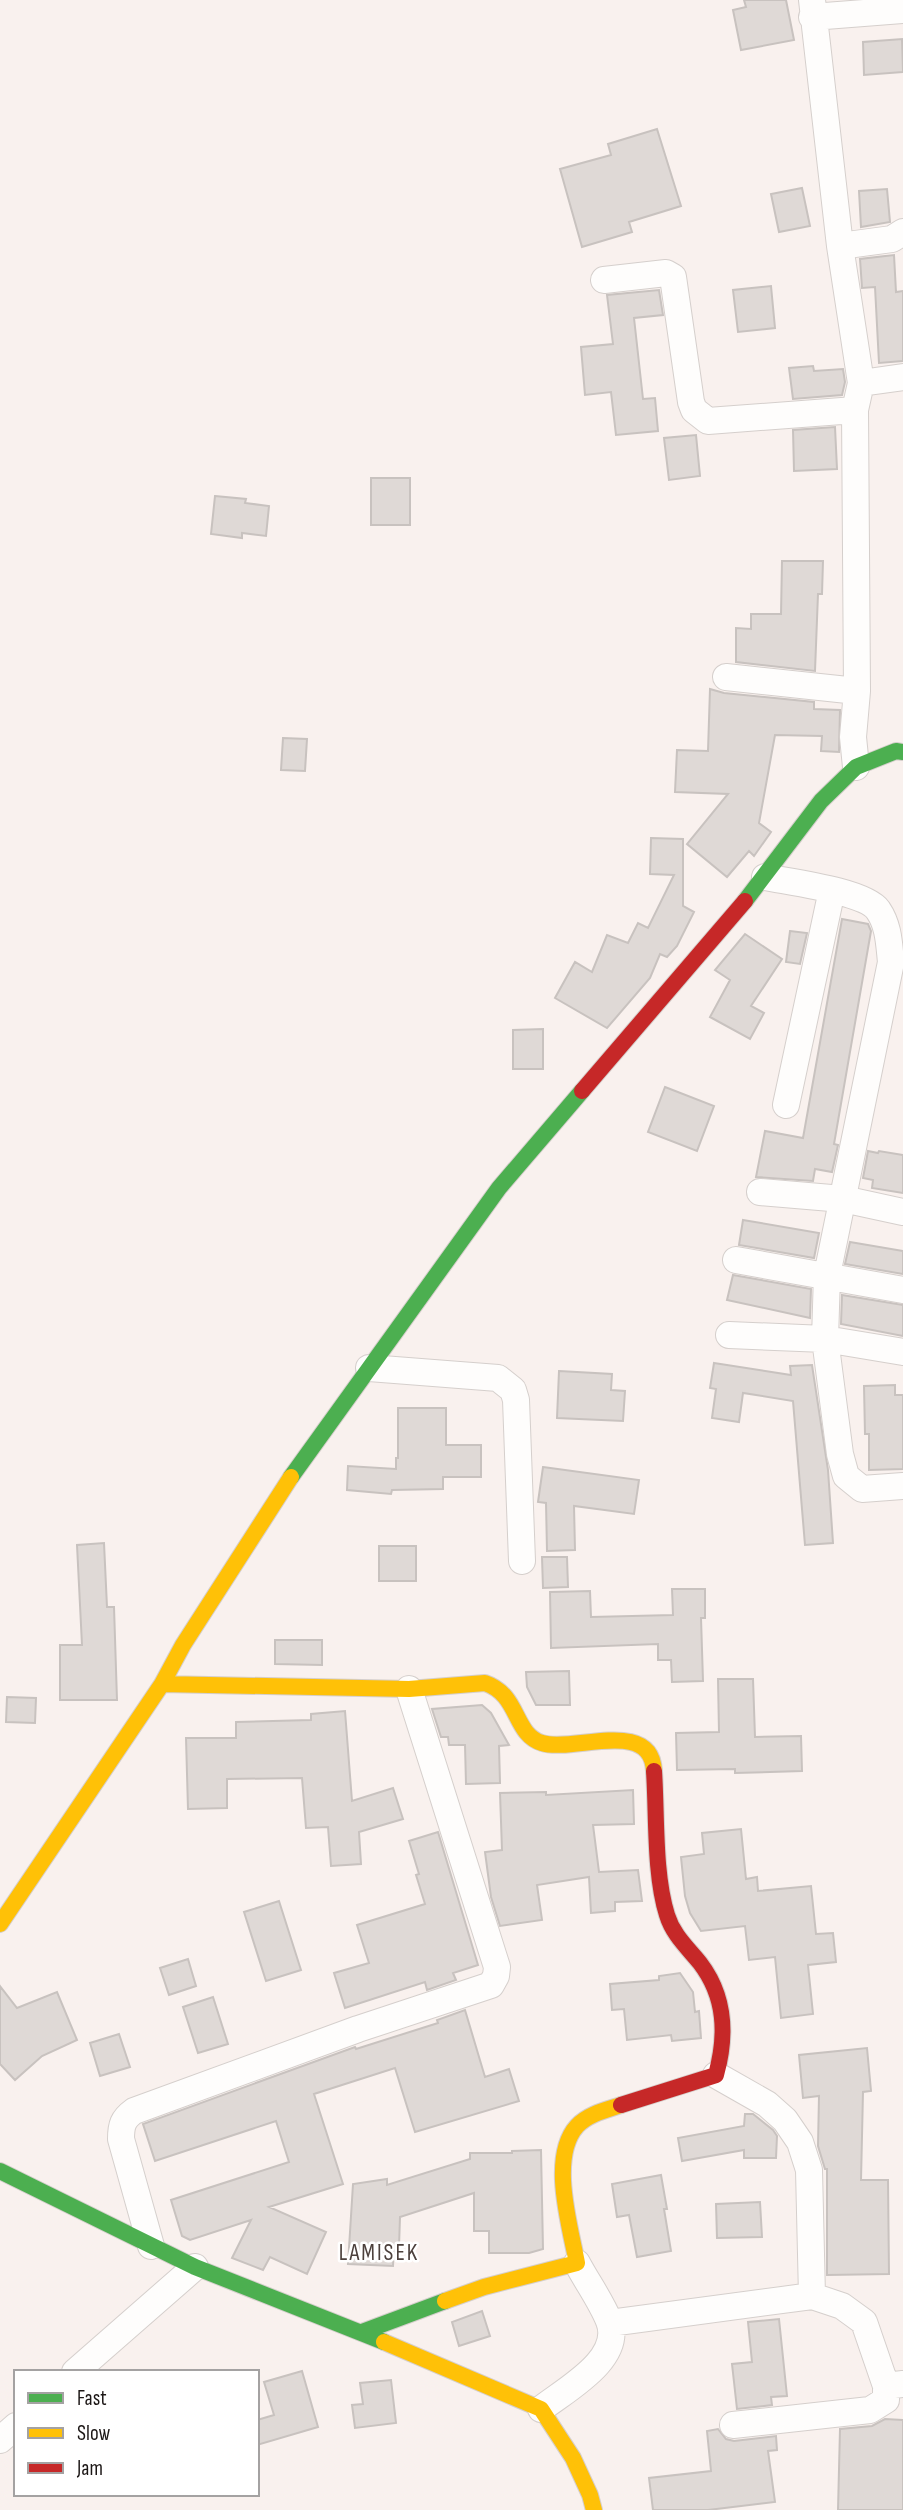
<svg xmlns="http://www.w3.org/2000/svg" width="903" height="2510" font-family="'Sofia Sans Condensed',sans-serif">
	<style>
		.building { fill: #dfd9d6; stroke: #c8c2bf; stroke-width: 2 }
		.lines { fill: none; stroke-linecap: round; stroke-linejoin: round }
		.street-casing { stroke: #d5cfcc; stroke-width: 28 }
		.fast-casing { stroke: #d5cfcc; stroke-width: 18 }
		.slow-casing { stroke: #d5cfcc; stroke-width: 18 }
		.jam-casing { stroke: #d5cfcc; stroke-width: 18 }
		.street { stroke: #fefdfc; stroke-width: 26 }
		.fast { stroke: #4caf50; stroke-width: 16 }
		.slow { stroke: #ffc107; stroke-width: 16 }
		.jam { stroke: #c62828; stroke-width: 16 }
		.labels { text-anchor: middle; stroke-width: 5; stroke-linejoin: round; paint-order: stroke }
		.quarter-label { font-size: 23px; letter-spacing: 2px; fill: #4c403c; stroke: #fff }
	</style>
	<rect width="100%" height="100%" fill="#f9f1ee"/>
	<path class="building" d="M 744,0 L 786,0 L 794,40 L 741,50 L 733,10 L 746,7 Z
		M 902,39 L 903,72 L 864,75 L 863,42 Z
		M 657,129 L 681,206 L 629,222 L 632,232 L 582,247 L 560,169 L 611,155 L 608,144 Z
		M 802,188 L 810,226 L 779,232 L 771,194 Z
		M 887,189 L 890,222 L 861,227 L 859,191 Z
		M 894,255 L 896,292 L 903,291 L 903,361 L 879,363 L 875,287 L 862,288 L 860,259 Z
		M 771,286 L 775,328 L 738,332 L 733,290 Z
		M 659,290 L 663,315 L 634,318 L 643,399 L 655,398 L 658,431 L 616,435 L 611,392 L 585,395 L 581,347 L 613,344 L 607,295 Z
		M 813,366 L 814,371 L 843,369 L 845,382 L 842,395 L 793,399 L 789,368 Z
		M 835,427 L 837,469 L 794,471 L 793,430 Z
		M 696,435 L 700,476 L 669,480 L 664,438 Z
		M 371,478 L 410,478 L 410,525 L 371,525 Z
		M 215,496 L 246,499 L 245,503 L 269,506 L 266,536 L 242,533 L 242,538 L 211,534 Z
		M 782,561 L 823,561 L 822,594 L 818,594 L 815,671 L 736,662 L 736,628 L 751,629 L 751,614 L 781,614 Z
		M 710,689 L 724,693 L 814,702 L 814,709 L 840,710 L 839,752 L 821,751 L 822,736 L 775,735 L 759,823 L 771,832 L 754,856 L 749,851 L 727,877 L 687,844 L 728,794 L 675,792 L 677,750 L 708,751 Z
		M 283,738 L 307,739 L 305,771 L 281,770 Z
		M 651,838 L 683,839 L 683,906 L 694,912 L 677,946 L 667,957 L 660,954 L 650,978 L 607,1028 L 555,998 L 575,962 L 592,972 L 607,935 L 628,943 L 638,923 L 648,928 L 674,875 L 650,874 Z
		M 842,919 L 868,924 L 871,931 L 834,1144 L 838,1145 L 832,1172 L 815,1169 L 813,1181 L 756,1177 L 765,1131 L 803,1138 Z
		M 790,931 L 807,933 L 800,964 L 786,962 Z
		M 745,934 L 782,959 L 751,1006 L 764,1013 L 750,1039 L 710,1017 L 730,980 L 715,970 Z
		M 543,1029 L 543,1069 L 513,1069 L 513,1030 Z
		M 665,1087 L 714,1106 L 697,1151 L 648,1132 Z
		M 868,1151 L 878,1153 L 879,1151 L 903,1155 L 903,1193 L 872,1188 L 873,1180 L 863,1178 Z
		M 743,1220 L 819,1233 L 814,1258 L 739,1245 Z
		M 850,1242 L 903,1251 L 903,1274 L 845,1264 Z
		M 733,1275 L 811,1289 L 810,1318 L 727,1300 Z
		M 842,1295 L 903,1305 L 903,1336 L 841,1324 Z
		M 714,1363 L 791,1375 L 790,1366 L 812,1365 L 828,1470 L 833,1543 L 805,1545 L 793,1401 L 743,1393 L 739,1422 L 712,1418 L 716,1389 L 710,1388 Z
		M 559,1371 L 612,1374 L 611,1390 L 625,1391 L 623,1421 L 557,1418 Z
		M 895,1385 L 895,1395 L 903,1395 L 903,1469 L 869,1470 L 869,1434 L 865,1434 L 864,1386 Z
		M 398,1408 L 446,1408 L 446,1445 L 481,1445 L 481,1477 L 443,1477 L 443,1489 L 392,1490 L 391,1494 L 347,1490 L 348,1466 L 396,1469 L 396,1458 L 398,1458 Z
		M 543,1467 L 639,1480 L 634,1514 L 574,1506 L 575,1550 L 547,1551 L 546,1503 L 538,1502 Z
		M 104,1543 L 107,1607 L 114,1607 L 117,1700 L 60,1700 L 60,1645 L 82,1645 L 77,1545 Z
		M 379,1546 L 416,1546 L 416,1581 L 379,1581 Z
		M 542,1557 L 567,1557 L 568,1587 L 543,1588 Z
		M 672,1589 L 705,1589 L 705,1618 L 701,1618 L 703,1681 L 672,1682 L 671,1660 L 658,1660 L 658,1644 L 551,1648 L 550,1592 L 590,1591 L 591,1617 L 673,1615 Z
		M 275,1640 L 322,1640 L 322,1665 L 275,1664 Z
		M 569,1671 L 570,1705 L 536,1705 L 527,1687 L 526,1672 Z
		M 718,1679 L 753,1679 L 755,1737 L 801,1736 L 802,1771 L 735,1773 L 735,1769 L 677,1770 L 676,1733 L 719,1732 Z
		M 7,1697 L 36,1698 L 35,1723 L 6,1722 Z
		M 482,1705 L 491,1713 L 509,1745 L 499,1746 L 500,1783 L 466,1784 L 465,1745 L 449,1745 L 448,1737 L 441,1737 L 432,1709 Z
		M 345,1711 L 352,1801 L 393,1788 L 403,1819 L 359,1832 L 361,1864 L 331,1866 L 328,1827 L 306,1828 L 302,1778 L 227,1779 L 227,1808 L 188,1809 L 186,1738 L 236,1738 L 236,1722 L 311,1720 L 311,1714 Z
		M 633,1790 L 634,1824 L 593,1825 L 599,1872 L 638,1870 L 642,1901 L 615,1902 L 615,1911 L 591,1913 L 589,1877 L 537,1885 L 542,1920 L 500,1926 L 491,1897 L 485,1852 L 502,1850 L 500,1793 L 546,1792 L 546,1795 Z
		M 741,1829 L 746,1879 L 757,1877 L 758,1891 L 811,1886 L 816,1934 L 833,1933 L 836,1962 L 808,1965 L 813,2014 L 781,2018 L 775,1957 L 749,1960 L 745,1926 L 701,1931 L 690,1913 L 685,1896 L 681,1857 L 704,1854 L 702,1833 Z
		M 438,1832 L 478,1965 L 453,1973 L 456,1980 L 427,1990 L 425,1982 L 345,2008 L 334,1973 L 369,1963 L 357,1925 L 425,1904 L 416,1875 L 419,1874 L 409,1841 Z
		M 279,1901 L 301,1970 L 266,1981 L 244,1912 Z
		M 188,1959 L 196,1986 L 169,1995 L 160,1968 Z
		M 680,1973 L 693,1992 L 695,2012 L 699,2011 L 701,2038 L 672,2041 L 671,2035 L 627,2040 L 624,2009 L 612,2010 L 610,1984 L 659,1980 L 659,1976 Z
		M 0,1986 L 17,2008 L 57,1992 L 77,2040 L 42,2056 L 15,2080 L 0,2064 Z
		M 213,1997 L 228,2044 L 198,2053 L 183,2007 Z
		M 465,2010 L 485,2077 L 509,2069 L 519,2101 L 415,2132 L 395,2068 L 314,2094 L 343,2184 L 269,2207 L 326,2232 L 307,2274 L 270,2257 L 263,2270 L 232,2258 L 251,2220 L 190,2240 L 182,2236 L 171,2200 L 289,2162 L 276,2121 L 155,2161 L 143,2124 L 355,2047 L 356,2049 L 438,2023 L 437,2020 Z
		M 119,2034 L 130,2067 L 100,2076 L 90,2043 Z
		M 867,2048 L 871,2091 L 863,2092 L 861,2180 L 888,2180 L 889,2274 L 827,2275 L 827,2169 L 825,2169 L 818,2146 L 819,2096 L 803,2098 L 799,2055 Z
		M 745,2114 L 753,2114 L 773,2130 L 777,2136 L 776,2158 L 744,2158 L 744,2150 L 682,2161 L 678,2138 L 744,2126 Z
		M 541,2150 L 543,2249 L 529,2253 L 489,2253 L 489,2231 L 474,2231 L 474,2193 L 400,2217 L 399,2247 L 394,2247 L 393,2266 L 348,2264 L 353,2184 L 387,2179 L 387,2185 L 470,2159 L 470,2153 L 512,2153 L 512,2151 Z
		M 661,2175 L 667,2209 L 664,2209 L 671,2251 L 637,2257 L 629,2215 L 617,2217 L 612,2184 Z
		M 760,2202 L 762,2237 L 717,2238 L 716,2204 Z
		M 482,2311 L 490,2336 L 459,2346 L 452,2322 Z
		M 779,2319 L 787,2396 L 771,2397 L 772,2405 L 737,2409 L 732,2364 L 752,2362 L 748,2322 Z
		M 302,2371 L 318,2427 L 257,2445 L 257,2420 L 274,2415 L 264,2382 Z
		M 391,2380 L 396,2423 L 355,2428 L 352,2405 L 363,2404 L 360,2383 Z
		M 885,2419 L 903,2420 L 903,2510 L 838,2510 L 840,2429 L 872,2426 Z
		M 718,2429 L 726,2439 L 734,2441 L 776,2436 L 777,2450 L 768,2451 L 775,2502 L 708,2510 L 653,2510 L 649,2478 L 711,2471 L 707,2431 Z"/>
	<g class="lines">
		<defs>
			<path id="street" d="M 812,0 L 840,246 L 861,383 L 855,410 L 857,691 L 853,737 L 856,767
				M 812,17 L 903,10
				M 840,246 L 892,239 L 903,232
				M 604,280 L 666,273 L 673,277 L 691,402 L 694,410 L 708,421 L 855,410
				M 861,383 L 903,377
				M 726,677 L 857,691
				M 765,877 C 789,882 864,891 878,910 C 889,926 889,944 891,962 L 827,1275 L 825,1339 L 840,1454 L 846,1476 L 862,1489 L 903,1486
				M 786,1105 L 832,890
				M 760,1192 L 843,1199 L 903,1212
				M 736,1260 L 903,1290
				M 729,1335 L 825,1339 L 903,1352
				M 369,1368 L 498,1378 L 513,1390 L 516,1400 L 522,1561
				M 716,2075 L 767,2104 L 785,2120 L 800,2142 L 809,2170 L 812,2296 L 842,2306 L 864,2322 L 886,2386 L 903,2384
				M 151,2246 L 121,2139 C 121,2125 123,2119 134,2111 L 358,2029 L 491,1985 L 496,1976 L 497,1967 L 409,1689
				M 610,2323 L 812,2296
				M 75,2372 L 195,2267
				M 541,2409 C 565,2390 624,2359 609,2321 C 601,2301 587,2282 577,2263
				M 733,2425 L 870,2410 L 886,2400 L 886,2386
				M 0,2440 L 16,2426"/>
			<path id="fast" d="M 745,901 L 821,801 L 856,767 L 896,751 L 903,752
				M 291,1477 L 499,1188 L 582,1091
				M 0,2171 L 195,2267 L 384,2342
				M 362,2332 L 445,2301"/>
			<path id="slow" d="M 162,1684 L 409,1689 L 485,1683 C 520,1695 513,1734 542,1743 C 573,1753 651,1717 654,1771
				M 0,1924 L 162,1684 L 183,1645 L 291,1477
				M 445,2301 L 484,2287 L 577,2263 C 570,2226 549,2157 577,2126 C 588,2114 606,2110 621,2105
				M 384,2342 L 541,2409 L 573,2458 L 590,2495 L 594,2510"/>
			<path id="jam" d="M 582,1091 L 745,901
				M 621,2105 L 716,2075 C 727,2035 726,1997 700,1963 C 688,1948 673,1935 667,1915 C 654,1874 657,1815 654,1771"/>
		</defs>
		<use href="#street" class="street-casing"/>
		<use href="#fast" class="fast-casing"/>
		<use href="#slow" class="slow-casing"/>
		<use href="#jam" class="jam-casing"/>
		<use href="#street" class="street"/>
		<use href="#fast" class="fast"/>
		<use href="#slow" class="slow"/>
		<use href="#jam" class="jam"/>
	</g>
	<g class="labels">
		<g class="quarter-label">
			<text x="379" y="2260">LAMISEK</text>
		</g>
	</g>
	<rect x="14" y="2370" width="245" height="126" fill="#ffffff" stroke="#a4a2a2" stroke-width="2"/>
	<rect x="28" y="2393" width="35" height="10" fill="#4caf50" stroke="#a4a2a2" stroke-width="2"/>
	<text x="77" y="2405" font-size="21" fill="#1c1716">Fast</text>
	<rect x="28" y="2428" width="35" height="10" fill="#ffc107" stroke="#a4a2a2" stroke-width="2"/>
	<text x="77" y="2440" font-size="21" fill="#1c1716">Slow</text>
	<rect x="28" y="2463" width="35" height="10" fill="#c62828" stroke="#a4a2a2" stroke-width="2"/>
	<text x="77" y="2475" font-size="21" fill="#1c1716">Jam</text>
</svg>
